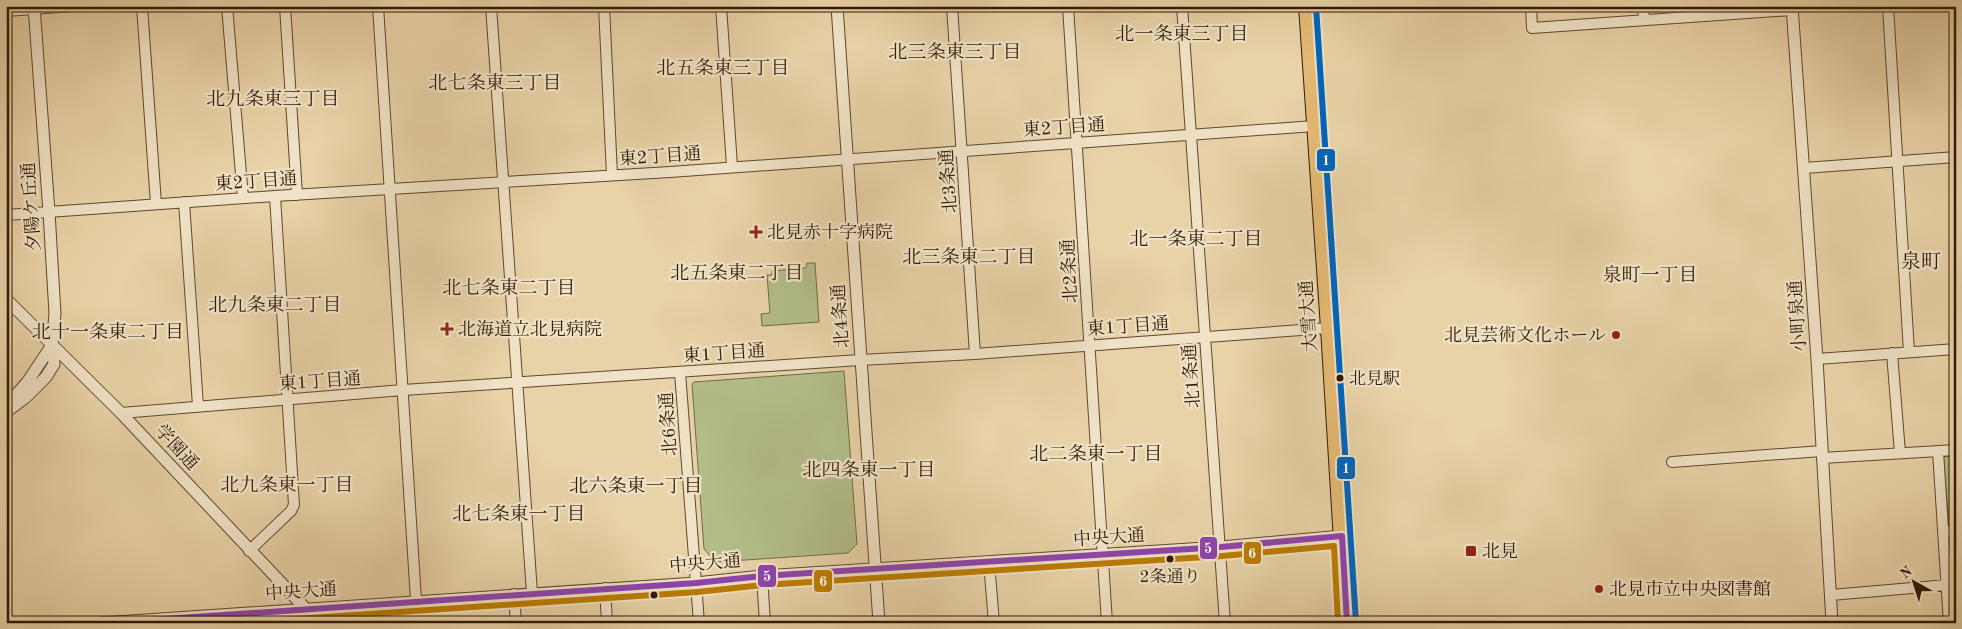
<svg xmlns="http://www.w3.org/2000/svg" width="1962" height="629" font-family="'Old Standard TT','Noto Serif JP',serif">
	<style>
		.green { fill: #b2bd8a; stroke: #726b48 }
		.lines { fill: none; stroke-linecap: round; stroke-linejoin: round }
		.minor-casing { stroke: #60472e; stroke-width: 12 }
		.tertiary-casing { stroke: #60472e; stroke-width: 13 }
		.trunk-casing { stroke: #321905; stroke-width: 18 }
		.minor { stroke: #f0e2c6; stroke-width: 10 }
		.tertiary { stroke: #f0e2c6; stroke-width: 11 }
		.trunk { stroke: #e4b974; stroke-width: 16 }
		.bus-1-casing { stroke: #f0e2c6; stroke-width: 10 }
		.bus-2-casing { stroke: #f0e2c6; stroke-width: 10 }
		.bus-3-casing { stroke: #f0e2c6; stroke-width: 10 }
		.bus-1 { stroke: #8e44ad; stroke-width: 6 }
		.bus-2 { stroke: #bc7c02; stroke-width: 6 }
		.bus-3 { stroke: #0065bd; stroke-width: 6 }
		.poi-dot { fill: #8f2418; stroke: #f0e2c6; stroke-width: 2 }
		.bus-dot { fill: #321905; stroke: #f0e2c6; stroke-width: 2 }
		.labels { text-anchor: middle; stroke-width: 4.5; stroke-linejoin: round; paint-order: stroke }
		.bus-label { font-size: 17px; fill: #321905; stroke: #f0e2c6; text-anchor: start }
		.street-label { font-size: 18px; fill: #321905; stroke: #f0e2c6 }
		.poi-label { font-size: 18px; fill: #321905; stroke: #f0e2c6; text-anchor: start }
		.neighbourhood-label { font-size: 19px; fill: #321905; stroke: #f0e2c6 }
		.quarter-label { font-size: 20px; fill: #321905; stroke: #f0e2c6 }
		.line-badge { stroke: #f0e2c6; stroke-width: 2 }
		.badge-label { font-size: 14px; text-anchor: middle; font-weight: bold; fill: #fff }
	</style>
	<rect width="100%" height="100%" fill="#e8d2a7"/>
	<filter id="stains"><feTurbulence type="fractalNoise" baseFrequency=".004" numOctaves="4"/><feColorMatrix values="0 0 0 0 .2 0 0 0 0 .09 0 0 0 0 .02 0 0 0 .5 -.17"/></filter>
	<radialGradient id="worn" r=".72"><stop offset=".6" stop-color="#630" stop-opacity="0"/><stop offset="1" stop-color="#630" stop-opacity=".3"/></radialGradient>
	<path class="green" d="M 807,263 L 815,263 L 819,322 L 762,326 L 761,314 L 770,313 L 767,275 L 772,275 L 772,271 L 806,268 Z
		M 844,371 L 857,544 L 848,553 L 716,562 L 704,549 L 692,384 L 694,382 Z
		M 1956,456 L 1956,524 L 1949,524 L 1943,457 Z"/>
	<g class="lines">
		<defs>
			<path id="minor" d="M 142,6 L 156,204
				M 227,6 L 243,198
				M 285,6 L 297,195
				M 378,6 L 416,600
				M 491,6 L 532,593
				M 604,6 L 612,175
				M 721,6 L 732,166
				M 952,6 L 975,354
				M 1068,6 L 1107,623
				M 1182,6 L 1225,623
				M 1531,6 L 1532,28 L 1792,10
				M 1643,6 L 1644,19
				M 1888,6 L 1909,352
				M 6,11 L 73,6
				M 1804,168 L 1956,157
				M 184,202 L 198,406
				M 6,215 L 275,196 L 670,172 L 1315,126
				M 1892,353 L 1900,453
				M 1817,359 L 1956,349
				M 680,372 L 699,623
				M 121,413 L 403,390 L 860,360 L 975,354 L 1329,328
				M 1938,451 L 1949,623
				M 1822,458 L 1956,450
				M 1672,462 L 1822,451
				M 1944,532 L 1956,531
				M 249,551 L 291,511 L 294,505 L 275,196
				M 989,562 L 994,623
				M 762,576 L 765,623
				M 605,588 L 607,623
				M 514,594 L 516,623
				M 1831,595 L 1947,585"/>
			<path id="tertiary" d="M 837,6 L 879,623
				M 1792,6 L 1817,359 L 1832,623
				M 6,299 L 121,413 L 319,623
				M 10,402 L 28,381 L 52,345
				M 6,412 L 26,397 L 46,377 L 54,364 L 52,345 L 55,314 L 49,212 L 34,6
				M 101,623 L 696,583 L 762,576 L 1221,547 L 1342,536"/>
			<path id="trunk" d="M 1307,6 L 1329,328 L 1347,623"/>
		</defs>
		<use href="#minor" class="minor-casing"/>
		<use href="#tertiary" class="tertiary-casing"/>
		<use href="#trunk" class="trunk-casing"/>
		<use href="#minor" class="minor"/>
		<use href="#tertiary" class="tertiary"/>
		<use href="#trunk" class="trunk"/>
		<defs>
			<path id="bus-1" d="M 105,623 L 696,583 L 762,576 L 1221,547 L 1342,536 L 1347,623"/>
			<path id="bus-2" d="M 235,623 L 697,592 L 763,585 L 1222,556 L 1334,546 L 1338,623"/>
			<path id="bus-3" d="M 1316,6 L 1356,622"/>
		</defs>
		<use href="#bus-1" class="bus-1-casing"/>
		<use href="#bus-2" class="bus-2-casing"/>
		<use href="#bus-3" class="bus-3-casing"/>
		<use href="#bus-1" class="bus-1"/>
		<use href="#bus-2" class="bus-2"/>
		<use href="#bus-3" class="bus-3"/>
	</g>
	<g class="poi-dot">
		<path d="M753.5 224.5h5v5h5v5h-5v5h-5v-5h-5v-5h5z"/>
		<path d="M444.5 321.5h5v5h5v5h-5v5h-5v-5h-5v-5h5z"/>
		<circle cx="1616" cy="335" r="5"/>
		<rect x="1465" y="545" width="12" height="12" rx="2.5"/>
		<circle cx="1599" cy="589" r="5"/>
	</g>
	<g class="bus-dot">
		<circle cx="1340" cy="378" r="4.5"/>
		<circle cx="1170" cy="559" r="4.5"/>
		<circle cx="654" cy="595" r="4.5"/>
	</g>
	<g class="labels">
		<g class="bus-label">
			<text x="1349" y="384">北見駅</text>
			<text x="1170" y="582" text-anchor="middle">2条通り</text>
		</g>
		<g class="street-label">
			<text transform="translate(1064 127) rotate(-4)" y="6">東2丁目通</text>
			<text transform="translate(660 156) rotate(-4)" y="6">東2丁目通</text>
			<text transform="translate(256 181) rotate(-4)" y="6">東2丁目通</text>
			<text transform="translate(948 181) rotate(-94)" y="6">北3条通</text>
			<text transform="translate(31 207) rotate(-94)" y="6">夕陽ケ丘通</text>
			<text transform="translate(1069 271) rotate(-93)" y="6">北2条通</text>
			<text transform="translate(840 316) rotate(-94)" y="6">北4条通</text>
			<text transform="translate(1308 316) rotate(-94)" y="6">大雪大通</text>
			<text transform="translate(1797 316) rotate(-94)" y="6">小町泉通</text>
			<text transform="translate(1128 326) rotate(-4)" y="6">東1丁目通</text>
			<text transform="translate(724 353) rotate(-4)" y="6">東1丁目通</text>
			<text transform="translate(1191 376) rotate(-94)" y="6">北1条通</text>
			<text transform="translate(320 381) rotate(-4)" y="6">東1丁目通</text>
			<text transform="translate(668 424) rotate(-94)" y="6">北6条通</text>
			<text transform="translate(177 447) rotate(47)" y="6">学園通</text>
			<text transform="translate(1109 537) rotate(-4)" y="6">中央大通</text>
			<text transform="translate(705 563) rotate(-5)" y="6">中央大通</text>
			<text transform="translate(301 591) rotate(-4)" y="6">中央大通</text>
		</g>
		<g class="poi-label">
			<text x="767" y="238">北見赤十字病院</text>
			<text x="458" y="335">北海道立北見病院</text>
			<text x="1606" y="341" text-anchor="end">北見芸術文化ホール</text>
			<text x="1482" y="557">北見</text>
			<text x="1609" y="595">北見市立中央図書館</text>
		</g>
		<g class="neighbourhood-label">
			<text x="1182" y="40">北一条東三丁目</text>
			<text x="955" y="58">北三条東三丁目</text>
			<text x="723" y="74">北五条東三丁目</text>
			<text x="495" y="89">北七条東三丁目</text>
			<text x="273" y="105">北九条東三丁目</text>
			<text x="1196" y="245">北一条東二丁目</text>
			<text x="969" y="263">北三条東二丁目</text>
			<text x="737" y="279">北五条東二丁目</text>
			<text x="1650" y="281">泉町一丁目</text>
			<text x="509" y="294">北七条東二丁目</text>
			<text x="275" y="311">北九条東二丁目</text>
			<text x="108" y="338">北十一条東二丁目</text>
			<text x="1096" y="460">北二条東一丁目</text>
			<text x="869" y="476">北四条東一丁目</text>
			<text x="287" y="491">北九条東一丁目</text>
			<text x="636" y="492">北六条東一丁目</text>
			<text x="519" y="520">北七条東一丁目</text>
		</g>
		<g class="quarter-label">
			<text x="1921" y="268">泉町</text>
		</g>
	</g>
	<g class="line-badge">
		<rect x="1316" y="148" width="20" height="24" rx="5" fill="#0065bd"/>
		<rect x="1336" y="456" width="20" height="24" rx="5" fill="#0065bd"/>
		<rect x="1199" y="536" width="19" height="24" rx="5" fill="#8e44ad"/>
		<rect x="1243" y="541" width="19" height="24" rx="5" fill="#bc7c02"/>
		<rect x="757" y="564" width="20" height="24" rx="5" fill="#8e44ad"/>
		<rect x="813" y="569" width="20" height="24" rx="5" fill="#bc7c02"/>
	</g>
	<g class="badge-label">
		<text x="1326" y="165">1</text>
		<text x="1346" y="473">1</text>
		<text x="1208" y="553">5</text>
		<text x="1252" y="558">6</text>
		<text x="767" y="581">5</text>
		<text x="823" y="586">6</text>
	</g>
	<rect width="1962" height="629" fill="none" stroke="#e8d2a7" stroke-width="25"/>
	<rect x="8" y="8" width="1947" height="614" fill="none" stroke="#321905" stroke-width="2.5"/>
	<rect x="12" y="12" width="1937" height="604" fill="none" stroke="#321905"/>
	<g transform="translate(1914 582) rotate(321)" stroke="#f0e2c6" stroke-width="4" paint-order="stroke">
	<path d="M0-4L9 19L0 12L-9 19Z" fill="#321905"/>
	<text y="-8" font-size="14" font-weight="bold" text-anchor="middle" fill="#321905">N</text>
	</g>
	<rect width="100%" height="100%" filter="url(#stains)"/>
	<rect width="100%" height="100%" fill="url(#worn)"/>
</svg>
